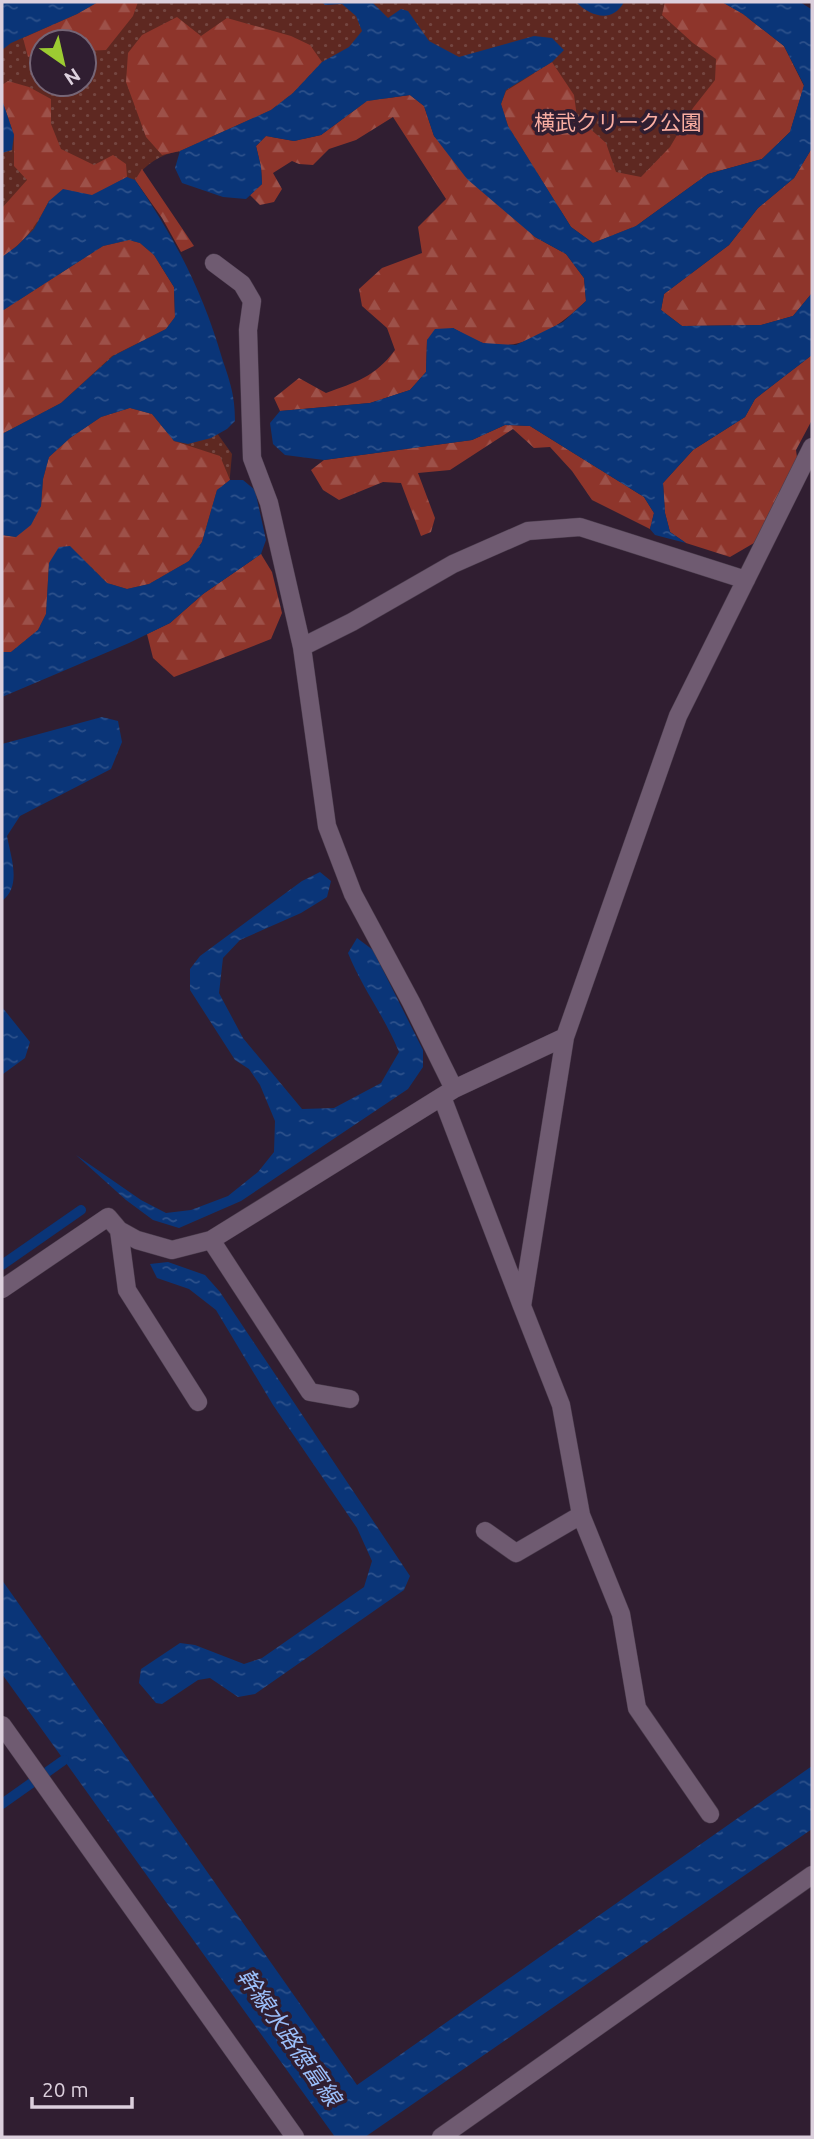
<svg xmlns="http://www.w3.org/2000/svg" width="814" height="2139" font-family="Ubuntu,'Noto Sans JP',sans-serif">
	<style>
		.grass { fill: url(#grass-dots); fill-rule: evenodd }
		.forest { fill: url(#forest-firs) }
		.water { fill: url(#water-ripples) }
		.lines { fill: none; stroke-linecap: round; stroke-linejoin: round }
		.stream { stroke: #0a3578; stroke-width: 10 }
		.minor-casing { stroke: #4a3c4c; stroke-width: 19 }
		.minor { stroke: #6f5b71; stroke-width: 18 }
		.labels { text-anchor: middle; stroke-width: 7; stroke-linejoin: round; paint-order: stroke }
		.park-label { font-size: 21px; fill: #faaea2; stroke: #301e31 }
		.water-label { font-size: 23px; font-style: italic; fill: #9bbffa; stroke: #301e31 }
	</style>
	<defs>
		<pattern id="grass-dots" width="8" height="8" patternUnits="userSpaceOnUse" patternTransform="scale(1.75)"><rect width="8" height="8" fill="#5e2821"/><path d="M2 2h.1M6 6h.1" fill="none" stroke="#744641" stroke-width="1.8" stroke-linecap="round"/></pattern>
		<pattern id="forest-firs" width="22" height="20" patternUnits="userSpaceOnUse" patternTransform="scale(1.75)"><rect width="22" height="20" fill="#8e352b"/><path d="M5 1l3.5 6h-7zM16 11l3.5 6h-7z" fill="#9d5149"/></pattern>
		<pattern id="water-ripples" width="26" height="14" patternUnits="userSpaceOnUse" patternTransform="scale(1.75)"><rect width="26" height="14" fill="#0a3578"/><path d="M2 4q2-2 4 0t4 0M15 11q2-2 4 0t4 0" fill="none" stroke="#2d518b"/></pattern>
	</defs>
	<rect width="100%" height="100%" fill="#301e31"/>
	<path class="grass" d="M 2,2 L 758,2 L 617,268 L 436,82 L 192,164 L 179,151 C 160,155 146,163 135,180 L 204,415 L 232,454 L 224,542 L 2,685 ZM 42,42 L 84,42 L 84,84 L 42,84 Z"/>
	<path class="forest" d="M 98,2 L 138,2 L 133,16 L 106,50 L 84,51 L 84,42 L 42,42 L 42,51 L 28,57 L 23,38 L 77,14 Z
		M 665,2 L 722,2 L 743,14 L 784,46 L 804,86 L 790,132 L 762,159 L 708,174 L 636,226 L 593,243 L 571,227 L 508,126 L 501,104 L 506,91 L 552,62 L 574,95 L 577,117 L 606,143 L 616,172 L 641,177 L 670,147 L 693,108 L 715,80 L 716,59 L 693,43 L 662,15 Z
		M 177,17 L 201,36 L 227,18 L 291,36 L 310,45 L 322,62 L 293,93 L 271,110 L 180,151 L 162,155 L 146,137 L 126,82 L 128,53 L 142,35 Z
		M 8,81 L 29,87 L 51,99 L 51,124 L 61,149 L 94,165 L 113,155 L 126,164 L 127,177 L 92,196 L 49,201 C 37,224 26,241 4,256 L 2,254 L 2,208 L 27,180 L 14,166 L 14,135 L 2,100 L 2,85 Z
		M 410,95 L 424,106 L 434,136 L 535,237 L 566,254 L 584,278 L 586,301 C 560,326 521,354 483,343 C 473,340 462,333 453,328 L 427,340 L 426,372 L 410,390 L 370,403 L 280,411 L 274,398 L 299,378 L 326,393 C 356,382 375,377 395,350 L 387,328 L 362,306 L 359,289 L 382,268 L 422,253 L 418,227 L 446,199 L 393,117 L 356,140 L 329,149 L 313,165 L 299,164 L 292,161 L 273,173 L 282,189 L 274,202 L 260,205 L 250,195 L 262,184 L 261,167 L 256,146 L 266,136 L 294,141 L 321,135 L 367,101 Z
		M 812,148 L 812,293 L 793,316 L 761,325 L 682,326 L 661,310 L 664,294 L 729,245 L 758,208 L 794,178 Z
		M 142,169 L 194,246 L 181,252 L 162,218 L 135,180 Z
		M 129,240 L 140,243 L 154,255 L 174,287 L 175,317 L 166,329 L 112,356 L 61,403 L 2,434 L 2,311 L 103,246 Z
		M 812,355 L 812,420 L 796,450 L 798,465 L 754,543 L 730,557 L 686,543 L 670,532 L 665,513 L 663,483 L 693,450 L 745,417 L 755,399 Z
		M 130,408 L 152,414 L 174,441 L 220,456 L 230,480 L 217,490 L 202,542 L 189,561 L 149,584 L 127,589 L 107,583 L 91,567 L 49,563 L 46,614 L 38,630 L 11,652 L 2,652 L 2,535 L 16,537 L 41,506 L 43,479 L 49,457 L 70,438 L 101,417 Z
		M 505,425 L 530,426 L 644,497 L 654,513 L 650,529 L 592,500 L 572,471 L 550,447 L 534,448 L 513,429 L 450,470 L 418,473 L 435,518 L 431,532 L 421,536 L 401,483 L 383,482 L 339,500 L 323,490 L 311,470 L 324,460 L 472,440 Z
		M 261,554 L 272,572 L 282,613 L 271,639 L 174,677 L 153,658 L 147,634 L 170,623 L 203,594 Z"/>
	<path class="water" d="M 2,2 L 98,2 L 77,14 L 11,43 L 2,50 Z
		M 322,2 L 372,2 L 388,18 L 401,9 L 408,11 L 429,41 L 459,57 L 534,36 L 552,38 L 564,50 L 552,62 L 506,90 L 501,104 L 508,126 L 571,227 L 593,243 L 636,226 L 708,174 L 762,159 L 790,132 L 804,85 L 784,46 L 743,14 L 722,2 L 800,2 L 811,9 L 812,148 L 794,178 L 758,208 L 729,245 L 664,294 L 661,310 L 682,326 L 761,325 L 793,316 L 812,293 L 812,355 L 755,399 L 745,417 L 693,450 L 663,483 L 665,513 L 670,532 L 686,543 L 655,535 L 650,529 L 654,513 L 644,497 L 530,426 L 505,425 L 472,440 L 324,460 L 285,455 L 273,444 L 270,423 L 280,411 L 370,403 L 410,390 L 426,372 L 427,340 L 435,329 L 453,328 L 483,343 L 516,345 L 563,322 L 586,301 L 584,278 L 566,254 L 535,237 L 467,179 L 434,136 L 424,106 L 410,95 L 367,101 L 321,135 L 294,141 L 266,136 L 256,146 L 261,167 L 262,184 L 246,199 L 223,197 L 182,183 L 175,168 L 180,151 L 271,110 L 293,93 L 322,62 L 349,47 L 362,31 L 356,16 L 342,4 L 325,5 Z
		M 576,2 L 624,2 C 612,24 590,16 576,2 Z
		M 2,100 L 14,135 L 12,150 L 2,153 Z
		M 127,177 L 135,180 C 174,236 203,292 222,358 C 230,382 235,395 235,421 L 227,429 L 211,438 L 188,444 L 174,441 L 152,414 L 130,408 L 101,417 L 70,438 L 49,457 L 43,479 L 41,506 L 31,525 L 16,537 L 2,535 L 2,434 L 61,403 L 113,356 L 166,329 L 175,317 L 174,287 L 154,255 L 140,243 L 129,240 L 103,246 L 2,311 L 2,257 L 17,246 L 34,229 L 49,201 L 63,189 L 92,195 Z
		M 230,480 L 243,480 L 255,490 L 266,540 L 261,554 L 203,594 L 170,623 L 129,643 L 2,697 L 2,652 L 11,652 L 38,630 L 46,614 L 49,563 L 59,547 L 70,546 L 107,583 L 127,589 L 149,584 L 189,561 L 202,542 L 217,490 Z
		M 102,717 L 118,721 L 122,742 L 111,769 L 20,816 L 7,836 C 11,858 22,886 2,901 L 2,744 Z
		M 320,872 L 331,881 L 327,897 L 301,913 L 240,940 L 223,958 L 219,993 L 243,1038 L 302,1109 L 334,1108 L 381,1083 L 399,1052 C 385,1017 362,988 348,953 L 357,938 L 373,950 L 423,1050 L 423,1067 L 408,1089 L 241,1201 L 179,1228 L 153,1220 L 126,1200 L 76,1155 L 141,1200 L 166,1213 L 191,1210 L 228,1196 L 258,1172 L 274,1152 L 275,1121 L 260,1085 L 249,1069 L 235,1060 L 190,990 L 190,969 L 200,956 L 302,881 Z
		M 2,1007 L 30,1042 L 25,1058 L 3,1074 Z
		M 168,1262 L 205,1275 L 220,1292 L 410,1576 L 404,1590 L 255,1694 L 238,1697 L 210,1678 L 198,1680 L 162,1704 L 156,1703 L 139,1683 L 141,1669 L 180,1643 L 195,1645 L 244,1664 L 262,1658 L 364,1587 L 372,1561 L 357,1528 L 273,1405 L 216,1310 L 189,1289 L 157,1278 L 150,1264 Z
		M 2,1580 L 357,2085 L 812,1766 L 812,1829 L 365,2137 L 335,2137 L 2,1674 Z"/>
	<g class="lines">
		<path class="stream" d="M 2,1265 L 81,1210
			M 2,1804 L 64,1760"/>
		<defs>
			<path id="minor" d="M 214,263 L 242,284 L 252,301 L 248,330 L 252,458 L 269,503 L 302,647 L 327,826 L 353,894 L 411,1002 L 454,1089
				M 302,647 L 352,622 L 453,564 L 528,531 L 580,527 L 746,580
				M 565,1037 L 522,1306 L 561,1405 L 581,1515 L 621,1614 L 637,1708 L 710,1814
				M 442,1097 L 522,1306
				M 119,1230 L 127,1290 L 198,1402
				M 211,1240 L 310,1392 L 350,1399
				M 2,1289 L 108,1217 L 119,1230 L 137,1240 L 172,1250 L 211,1240 L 454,1089 L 565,1037 L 678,716 L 812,447
				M 485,1531 L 516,1553 L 581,1515
				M 2,1725 L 295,2137
				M 441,2137 L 812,1875"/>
		</defs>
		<use href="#minor" class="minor-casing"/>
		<use href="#minor" class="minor"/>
	</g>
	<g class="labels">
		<g class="park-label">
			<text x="618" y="130">横武クリーク公園</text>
		</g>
		<g class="water-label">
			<text transform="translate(289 2037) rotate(55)" y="8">幹線水路徳富線</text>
		</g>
	</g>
	<rect width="814" height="2139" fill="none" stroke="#dcd0dd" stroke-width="7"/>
	<g transform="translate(63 63) rotate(146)"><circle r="33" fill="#301e31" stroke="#756576" stroke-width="2"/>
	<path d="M0-5L12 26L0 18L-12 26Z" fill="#9ccb32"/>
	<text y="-10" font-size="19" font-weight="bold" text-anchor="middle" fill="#dcd0dd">N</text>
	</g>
	<path d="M32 2097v10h100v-10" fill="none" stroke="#dcd0dd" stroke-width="3.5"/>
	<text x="42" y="2097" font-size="21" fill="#dcd0dd" stroke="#301e31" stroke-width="5" paint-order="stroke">20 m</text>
</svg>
